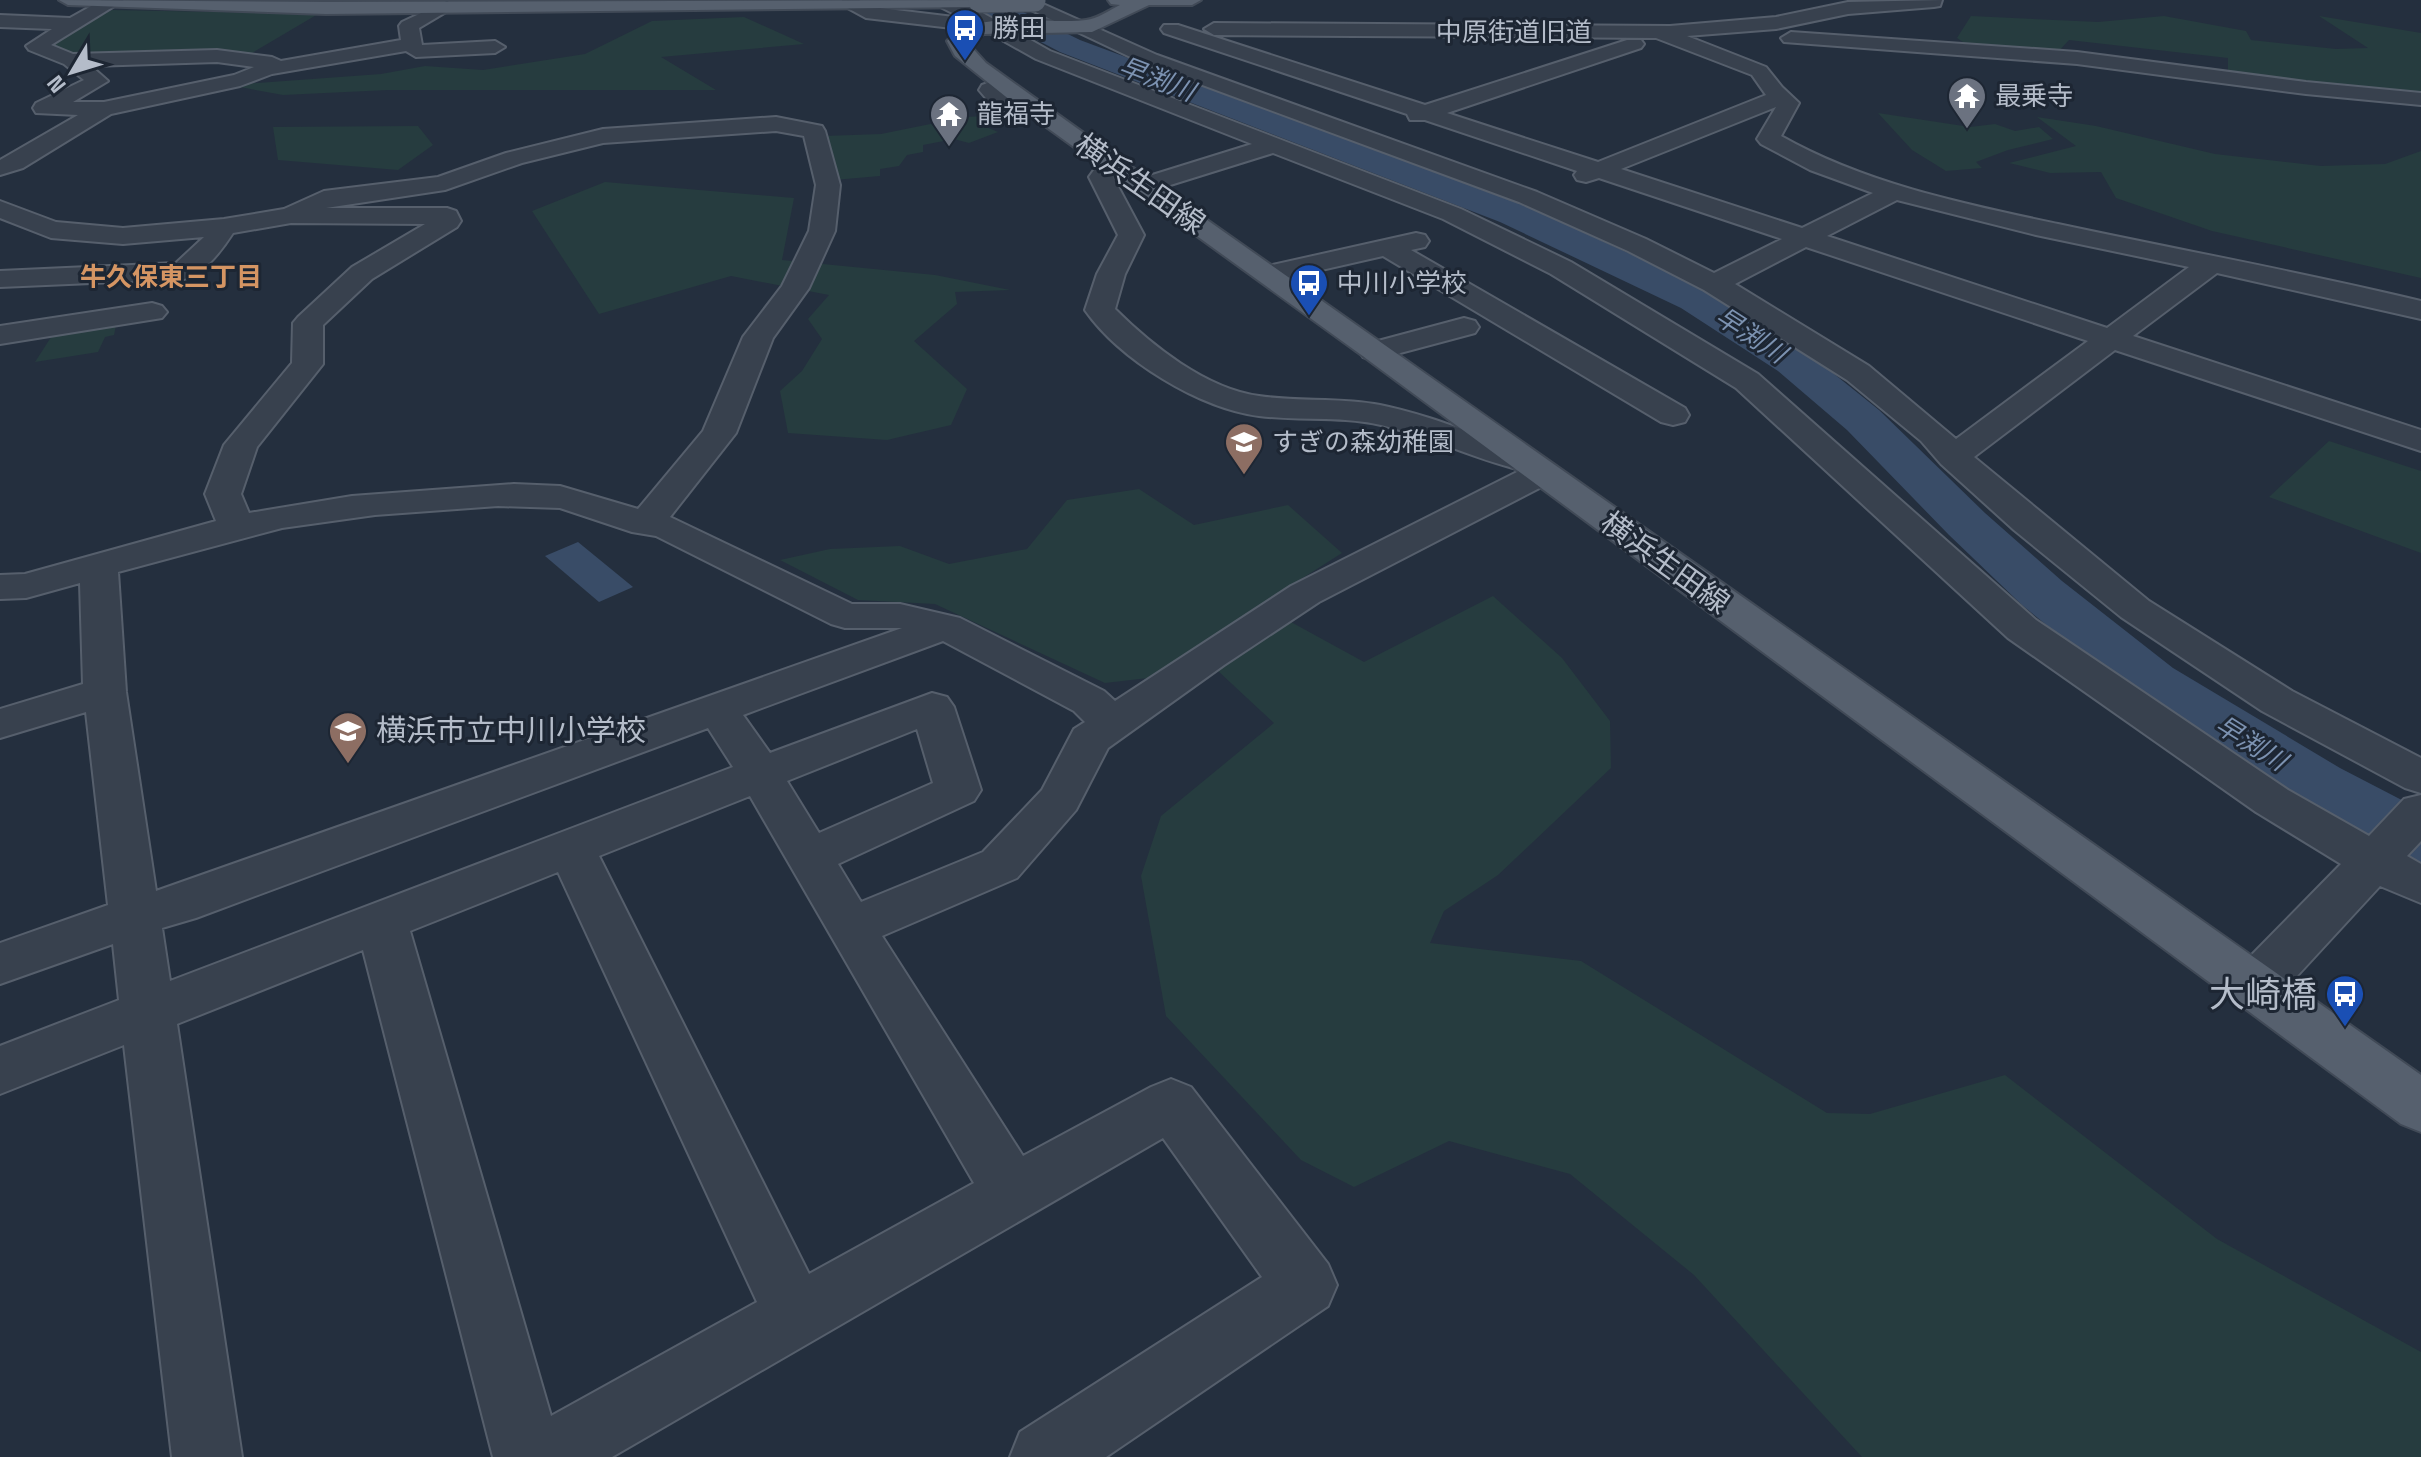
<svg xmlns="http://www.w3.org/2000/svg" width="2421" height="1457" font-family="'Space Grotesk','Noto Sans JP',sans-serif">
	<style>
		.green { fill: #263c3f }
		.water { fill: #394c67 }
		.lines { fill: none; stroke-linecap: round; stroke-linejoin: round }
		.river { fill: #394c67; fill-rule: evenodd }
		.minor-casing { stroke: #565f6c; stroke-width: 4 }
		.major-casing { stroke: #414a57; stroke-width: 4 }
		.minor { fill: #38414e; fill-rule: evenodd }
		.major { fill: #56606e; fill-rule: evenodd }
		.major-bridge-casing { stroke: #414a57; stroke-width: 23; stroke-linecap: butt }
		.major-bridge { stroke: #56606e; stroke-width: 21 }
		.labels { text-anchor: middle; stroke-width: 6; stroke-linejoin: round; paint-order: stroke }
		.far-poi-label { font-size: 26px; fill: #b4bcc9; stroke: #1d2633; text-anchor: start }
		.far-street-label { font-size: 26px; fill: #b4bcc9; stroke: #1d2633 }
		.far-water-label { font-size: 26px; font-style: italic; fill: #7c92b1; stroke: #1d2633 }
		.far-neighbourhood-label { font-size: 26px; font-weight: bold; fill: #d59563; stroke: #1d2633 }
		.street-label { font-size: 30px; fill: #b4bcc9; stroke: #1d2633 }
		.poi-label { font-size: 30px; fill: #b4bcc9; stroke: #1d2633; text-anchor: start }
		.near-poi-label { font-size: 36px; fill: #b4bcc9; stroke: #1d2633; text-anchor: end }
	</style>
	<rect width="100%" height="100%" fill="#242f3e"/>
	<path class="green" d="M 112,10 L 318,14 L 247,56 L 73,58 L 46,45 Z
		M 1971,16 L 2098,22 L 2164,16 L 2246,31 L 2251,40 L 2336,49 L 2368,48 L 2319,16 L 2421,33 L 2421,92 L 2345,88 L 2228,72 L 2228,58 L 2069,40 L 2056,54 L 1967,45 L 1957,38 Z
		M 744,17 L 804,44 L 661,57 L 716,90 L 388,90 L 283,95 L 229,85 L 381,74 L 425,66 L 483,70 L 585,54 L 652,21 Z
		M 1878,113 L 1970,127 L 1995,124 L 2015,131 L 2039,127 L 2053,139 L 2008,150 L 1976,162 L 1982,168 L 1946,171 L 1912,150 Z
		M 985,116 L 994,119 L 984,126 L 998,132 L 969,143 L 954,139 L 923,145 L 923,152 L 907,155 L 899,166 L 880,169 L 880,176 L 834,180 L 824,136 L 881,134 L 965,117 Z
		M 2037,117 L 2096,126 L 2215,154 L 2321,166 L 2385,164 L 2421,151 L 2421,278 L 2212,231 L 2116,198 L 2101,172 L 2050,173 L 2009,163 L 2076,146 Z
		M 418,126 L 433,145 L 398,170 L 278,160 L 273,127 Z
		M 605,182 L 794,198 L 782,260 L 935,275 L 1010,290 L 955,292 L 957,304 L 914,341 L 967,389 L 951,425 L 887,440 L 788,433 L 780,391 L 802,371 L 822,339 L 808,319 L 829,295 L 731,276 L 599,314 L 532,211 Z
		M 117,320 L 114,335 L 105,337 L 98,352 L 35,362 L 55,331 Z
		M 2329,441 L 2421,471 L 2421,553 L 2269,497 Z
		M 1139,489 L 1194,525 L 1288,505 L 1342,553 L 1260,605 L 1364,662 L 1493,596 L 1562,658 L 1610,721 L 1611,768 L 1498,875 L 1444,911 L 1430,943 L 1581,961 L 1827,1113 L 1870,1114 L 2005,1075 L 2217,1239 L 2421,1352 L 2421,1457 L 1862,1457 L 1694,1275 L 1570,1174 L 1449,1141 L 1354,1187 L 1301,1160 L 1166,1016 L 1141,876 L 1161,816 L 1274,723 L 1217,670 L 1105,683 L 935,604 L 858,600 L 780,560 L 830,549 L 900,546 L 949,564 L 1027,549 L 1067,500 Z"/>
	<path class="water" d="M 578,542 L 633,587 L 599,602 L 545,556 Z"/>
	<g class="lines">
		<path class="river" d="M 966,0 L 999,0 L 1080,40 L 1526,206 L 1709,290 L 1808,353 L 1879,410 L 1985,513 L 2062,581 L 2173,668 L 2340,768 L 2421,810 L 2421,864 L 2397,857 L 2294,800 L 2131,694 L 2022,605 L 1949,535 L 1847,430 L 1778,371 L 1681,308 L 1500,222 L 1060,52 L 970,5 Z"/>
		<defs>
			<path id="minor" d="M 102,0 L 124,0 L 51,45 L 73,54 L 217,50 L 272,57 L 281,61 L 401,40 L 399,26 L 402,22 L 447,1 L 456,6 L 419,28 L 422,45 L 495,41 L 505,47 L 495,53 L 416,57 L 406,51 L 272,74 L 240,86 L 111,114 L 23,168 L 0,175 L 0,160 L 78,115 L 36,113 L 33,108 L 36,103 L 84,80 L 64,64 L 29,50 L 26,46 L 52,29 L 0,27 L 0,15 L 70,18 ZM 217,62 L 254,67 L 234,75 L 104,102 L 73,102 L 108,81 L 91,66 Z
				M 842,0 L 859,0 L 871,7 L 962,18 L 927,0 L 952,0 L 979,11 L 1050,51 L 1461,209 L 1571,262 L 1758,374 L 2036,620 L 2288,790 L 2369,836 L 2404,799 L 2421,795 L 2421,841 L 2407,856 L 2421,864 L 2421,903 L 2380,886 L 2273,1002 L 2254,1008 L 2235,1002 L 2227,987 L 2235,972 L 2341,864 L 2256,812 L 2008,638 L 1736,388 L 1551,274 L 1443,219 L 1273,153 L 1151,191 L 1133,191 L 1130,186 L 1133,181 L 1252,144 L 1036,59 L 977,26 L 969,30 L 866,18 L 844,6 Z
				M 1010,0 L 1034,0 L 1157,55 L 1537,192 L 1646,239 L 1714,273 L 1782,239 L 1599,178 L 1586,182 L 1577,180 L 1574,175 L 1577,171 L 1425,120 L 1410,120 L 1407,114 L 1164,33 L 1161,29 L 1164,25 L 1178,25 L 1425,105 L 1627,40 L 1641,40 L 1644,44 L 1641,48 L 1447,113 L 1598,162 L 1766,95 L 1752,75 L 1656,38 L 1214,35 L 1204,29 L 1214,23 L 1670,26 L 1776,17 L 1848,2 L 1942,0 L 1940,6 L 1934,7 L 1848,14 L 1776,29 L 1687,36 L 1766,67 L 1782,87 L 1799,103 L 1781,136 C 1866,184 1964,204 2058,224 C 2179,250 2301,272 2421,301 L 2421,319 L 2217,273 L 2133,336 L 2421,430 L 2421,451 L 2115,350 L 1974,457 L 2149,601 L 2292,691 L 2421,758 L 2421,793 L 2405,788 L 2262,711 L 2121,617 L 2014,530 L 1941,464 L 1921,441 L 1847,380 L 1704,290 L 1628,251 L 1519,202 L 1143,63 ZM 1776,107 L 1757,139 L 1761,144 L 1810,170 L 1873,193 L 1802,228 L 1621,169 ZM 1897,200 L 2036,235 L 2189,267 L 2107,328 L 1827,236 ZM 1806,247 L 2088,341 L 1956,439 L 1869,366 L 1735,284 Z
				M 1791,32 L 2077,52 L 2306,82 L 2421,93 L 2421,105 L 2306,94 L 2077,64 L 1784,42 L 1781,38 Z
				M 1002,78 L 1013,84 L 1003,92 L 1015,105 L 1004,112 L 996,110 L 979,90 L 982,85 Z
				M 776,117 L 822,126 L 825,131 L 840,185 L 835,231 L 809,288 L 773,338 L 736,433 L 670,517 L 852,604 L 900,604 L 960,618 L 1104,691 L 1115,701 L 1291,586 L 1521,470 C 1474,459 1429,436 1381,425 C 1341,416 1300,421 1259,416 C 1199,408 1120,360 1085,310 L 1097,274 L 1118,235 L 1089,177 L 1102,159 L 1118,159 L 1122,164 L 1113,177 L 1144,235 L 1125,274 L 1115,309 C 1151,345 1206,389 1259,396 C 1299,402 1340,397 1380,405 C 1434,416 1484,439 1537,454 L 1541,463 L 1555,466 L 1560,473 L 1555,480 L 1319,602 L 1224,665 L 1108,748 L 1076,810 L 1017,878 L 882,936 L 1023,1156 L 1151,1087 L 1171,1079 L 1191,1087 L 1328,1264 L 1337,1285 L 1328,1306 L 1106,1457 L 1010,1457 L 1020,1432 L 1262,1277 L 1163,1138 L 612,1457 L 493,1457 L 363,950 L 177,1024 L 242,1457 L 172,1457 L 124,1045 L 0,1094 L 0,1046 L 119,1000 L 113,944 L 0,984 L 0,943 L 108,905 L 86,712 L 0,738 L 0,709 L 83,684 L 80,583 L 26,598 L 0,599 L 0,575 L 25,574 L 216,521 L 205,494 L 224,445 L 292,363 L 293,323 L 298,317 L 352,267 L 425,224 L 291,223 L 233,233 C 222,250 204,274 184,279 L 0,287 L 0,271 L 176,263 L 204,237 L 123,244 L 51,238 L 0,218 L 0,201 L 56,222 L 123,228 L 224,219 L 284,209 L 324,191 L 438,177 L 506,153 L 603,129 ZM 776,131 L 804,136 L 816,185 L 809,231 L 782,286 L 743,337 L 703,431 L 638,509 L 560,486 L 514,484 L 352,496 L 249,513 L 241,494 L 257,447 L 323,364 L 323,325 L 372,279 L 457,227 L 461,221 L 456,211 L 447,208 L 326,208 L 445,190 L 522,163 L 603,143 ZM 498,506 L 560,508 L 632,532 L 656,536 L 831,624 L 845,628 L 902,628 L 156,891 L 126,692 L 118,572 L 282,528 L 375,515 ZM 943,641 L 1074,711 L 1085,722 L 1074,729 L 1042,790 L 983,852 L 861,902 L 838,864 L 974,801 L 981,790 L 954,707 L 947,697 L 932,693 L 770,753 L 743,715 ZM 708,728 L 733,767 L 170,981 L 162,928 L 196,918 ZM 917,729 L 933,783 L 819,833 L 787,781 ZM 750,796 L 974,1183 L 809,1274 L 599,856 ZM 558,872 L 757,1302 L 551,1416 L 410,931 Z
				M 1416,233 L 1425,235 L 1429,241 L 1425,247 L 1411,250 L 1685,408 L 1689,415 L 1685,422 L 1673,425 L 1661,422 L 1383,256 L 1269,282 L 1259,280 L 1255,274 L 1259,268 Z
				M 152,303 L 162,306 L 167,312 L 162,318 L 0,344 L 0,326 Z
				M 1464,318 L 1475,321 L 1479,327 L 1475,333 L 1374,360 L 1363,357 L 1359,351 L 1363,345 Z"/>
			<path id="major" d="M 59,0 L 326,2 L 987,0 L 988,2 L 979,7 L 326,14 L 68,5 Z
				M 1108,0 L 1201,0 L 1192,5 L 1149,5 L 1092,32 L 984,34 L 967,42 L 986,63 L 1085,134 L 2421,1075 L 2421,1132 L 2401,1124 L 1360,354 L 1020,108 L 955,56 L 947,41 C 973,8 1047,25 1086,20 C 1097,19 1110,10 1120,5 L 1111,4 Z"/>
		</defs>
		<use href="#minor" class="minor-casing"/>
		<use href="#major" class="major-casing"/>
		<use href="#minor" class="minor"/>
		<use href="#major" class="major"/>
		<defs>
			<path id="major-bridge" d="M 979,2 L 1035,1"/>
		</defs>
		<use href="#major-bridge" class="major-bridge-casing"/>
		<use href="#major-bridge" class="major-bridge"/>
	</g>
	<defs>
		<symbol id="bus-pin" viewBox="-11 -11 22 30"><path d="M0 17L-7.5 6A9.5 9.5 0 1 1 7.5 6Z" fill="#1a4fb4" stroke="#1d2633"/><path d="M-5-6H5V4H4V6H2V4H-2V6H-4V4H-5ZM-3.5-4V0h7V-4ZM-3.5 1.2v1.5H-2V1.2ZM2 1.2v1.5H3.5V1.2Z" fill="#fff"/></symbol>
		<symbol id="temple-pin" viewBox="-11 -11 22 30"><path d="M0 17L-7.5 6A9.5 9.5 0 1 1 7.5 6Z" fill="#6b7280" stroke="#1d2633"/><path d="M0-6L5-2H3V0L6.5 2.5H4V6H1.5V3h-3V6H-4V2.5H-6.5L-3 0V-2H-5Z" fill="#fff"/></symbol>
		<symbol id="school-pin" viewBox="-11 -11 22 30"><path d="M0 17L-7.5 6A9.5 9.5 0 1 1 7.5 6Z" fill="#8d6e63" stroke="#1d2633"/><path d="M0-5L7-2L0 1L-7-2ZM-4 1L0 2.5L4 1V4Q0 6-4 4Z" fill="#fff"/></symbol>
	</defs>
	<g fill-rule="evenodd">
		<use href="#bus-pin" x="943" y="6" width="44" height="60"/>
		<use href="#temple-pin" x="1945" y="74" width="44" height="60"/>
		<use href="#temple-pin" x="927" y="92" width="44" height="60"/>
		<use href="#bus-pin" x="1287" y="261" width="44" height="60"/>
		<use href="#school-pin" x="1222" y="420" width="44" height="60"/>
		<use href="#school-pin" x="326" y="709" width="44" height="60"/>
		<use href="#bus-pin" x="2323" y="972" width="44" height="60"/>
	</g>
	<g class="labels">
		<g class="far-poi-label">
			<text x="993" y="37">勝田</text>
			<text x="1995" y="105">最乗寺</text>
			<text x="977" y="123">龍福寺</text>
			<text x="1337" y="292">中川小学校</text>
			<text x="1272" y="451">すぎの森幼稚園</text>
		</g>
		<g class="far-street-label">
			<text x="1514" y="41">中原街道旧道</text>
		</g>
		<g class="far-water-label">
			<text transform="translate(1157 79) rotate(21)" y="9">早渕川</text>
			<text transform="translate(1751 335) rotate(33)" y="9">早渕川</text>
			<text transform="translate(2251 743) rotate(32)" y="9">早渕川</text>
		</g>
		<g class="far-neighbourhood-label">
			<text x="171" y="286">牛久保東三丁目</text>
		</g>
		<g class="street-label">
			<text transform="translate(1140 184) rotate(35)" y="10">横浜生田線</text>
			<text transform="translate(1665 563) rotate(36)" y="10">横浜生田線</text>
		</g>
		<g class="poi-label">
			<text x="376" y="741">横浜市立中川小学校</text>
		</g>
		<g class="near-poi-label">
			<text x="2317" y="1007">大崎橋</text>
		</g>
	</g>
	<g transform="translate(72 72) rotate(232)" stroke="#1d2633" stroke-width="6" paint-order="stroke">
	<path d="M0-6L14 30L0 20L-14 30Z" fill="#b4bcc9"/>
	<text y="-12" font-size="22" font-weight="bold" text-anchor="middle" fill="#b4bcc9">N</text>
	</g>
</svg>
